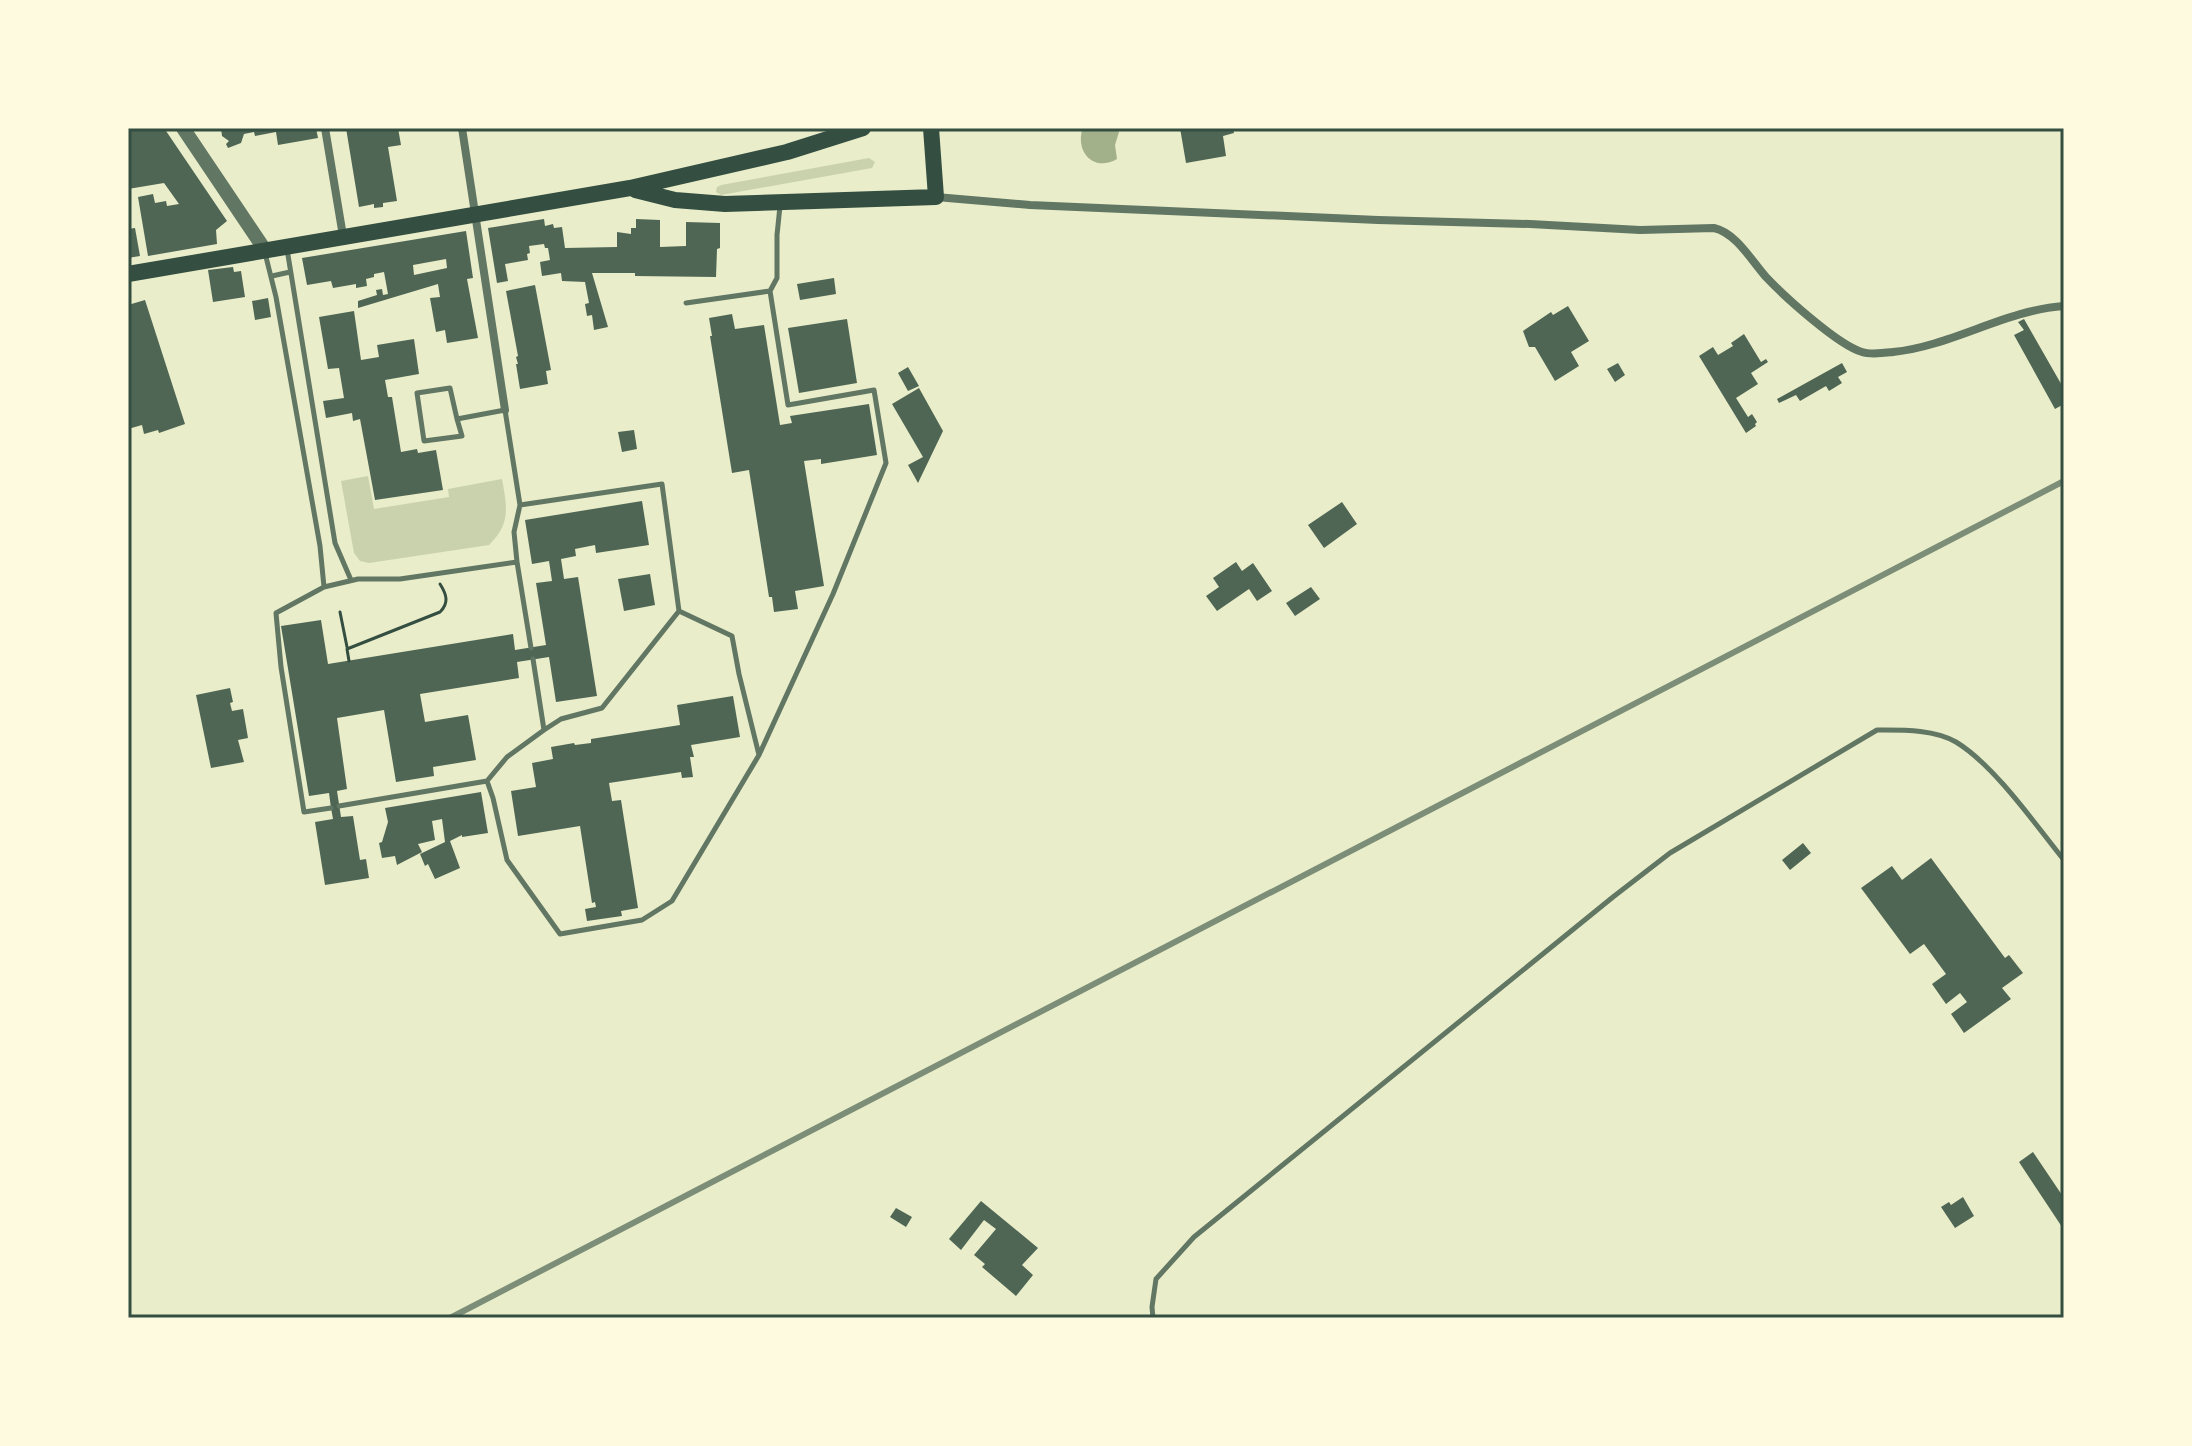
<svg xmlns="http://www.w3.org/2000/svg" width="2192" height="1446" font-family="Poppins,sans-serif">
	<style>
		.green { fill: #cad2ad }
		.water { fill: #a3b18a }
		.building { fill: #4f6655; fill-rule: evenodd }
		.lines { fill: none; stroke-linecap: round; stroke-linejoin: round }
		.path { stroke: #344e41; stroke-width: 3 }
		.service { stroke: #617663; stroke-width: 5 }
		.minor { stroke: #617663; stroke-width: 8 }
		.tertiary { stroke: #617663; stroke-width: 14 }
		.secondary { stroke: #344e41; stroke-width: 16 }
		.rail { stroke: #7c8e77; stroke-width: 6 }
		.neatline { fill: none; stroke: #344e41; stroke-width: 3 }
	</style>
	<rect width="100%" height="100%" fill="#e9edc9"/>
	<path class="green" d="M 869,158 L 875,162 L 872,168 L 721,195 L 716,192 L 717,187 L 721,185 Z
		M 368,476 L 374,509 L 449,497 L 448,489 L 502,479 C 507,507 511,524 489,545 L 369,563 L 360,561 L 354,553 L 341,481 Z"/>
	<path class="water" d="M 1086,128 L 1118,128 L 1119,132 L 1115,145 L 1117,159 C 1095,172 1076,154 1082,130 Z"/>
	<path class="building" d="M 128,128 L 164,128 L 227,221 L 216,230 L 217,244 L 148,256 L 138,197 L 153,194 L 155,203 L 166,201 L 167,206 L 179,204 L 164,183 L 128,189 Z
		M 221,128 L 316,128 L 318,138 L 278,145 L 276,132 L 255,136 L 254,132 L 244,134 L 241,143 L 228,148 L 226,144 L 229,141 L 222,136 Z
		M 346,128 L 398,128 L 401,145 L 388,147 L 397,201 L 383,203 L 383,207 L 374,208 L 374,204 L 359,207 Z
		M 1180,128 L 1233,128 L 1234,133 L 1223,136 L 1226,156 L 1186,163 Z
		M 544,219 L 545,226 L 553,224 L 554,228 L 562,227 L 565,248 L 617,247 L 617,232 L 631,234 L 631,228 L 636,228 L 636,219 L 660,220 L 660,247 L 686,246 L 686,222 L 720,223 L 720,248 L 717,249 L 716,277 L 635,276 L 635,273 L 592,273 L 608,327 L 594,330 L 592,315 L 587,316 L 585,304 L 589,303 L 585,282 L 562,281 L 561,273 L 542,276 L 540,262 L 550,260 L 548,248 L 545,248 L 544,244 L 529,246 L 530,253 L 527,254 L 528,260 L 505,264 L 508,281 L 497,283 L 488,228 Z
		M 135,228 L 140,256 L 128,258 L 128,229 Z
		M 466,231 L 473,278 L 467,279 L 478,338 L 447,343 L 445,330 L 436,332 L 430,298 L 440,297 L 438,284 L 358,308 L 358,301 L 377,295 L 376,290 L 382,289 L 383,295 L 388,294 L 384,272 L 374,274 L 374,277 L 366,279 L 367,286 L 356,288 L 356,284 L 333,288 L 331,281 L 307,285 L 302,258 ZM 446,259 L 447,268 L 414,275 L 413,265 Z
		M 233,267 L 234,272 L 241,271 L 245,297 L 213,302 L 208,270 Z
		M 834,278 L 836,294 L 800,300 L 797,284 Z
		M 535,285 L 551,370 L 546,371 L 548,384 L 520,389 L 516,364 L 518,364 L 516,357 L 518,356 L 506,291 Z
		M 268,298 L 271,317 L 255,320 L 252,301 Z
		M 145,300 L 185,424 L 159,433 L 158,430 L 144,434 L 142,425 L 128,429 L 128,305 Z
		M 1568,306 L 1589,341 L 1571,352 L 1579,366 L 1555,381 L 1535,347 L 1529,347 L 1523,331 L 1551,312 L 1553,315 Z
		M 354,311 L 361,360 L 379,357 L 377,345 L 414,339 L 419,374 L 385,380 L 388,397 L 392,397 L 401,452 L 417,449 L 418,453 L 436,450 L 443,490 L 375,500 L 360,419 L 353,421 L 352,413 L 326,418 L 323,401 L 344,398 L 339,368 L 328,369 L 319,317 Z
		M 732,314 L 735,329 L 764,325 L 780,425 L 792,423 L 790,416 L 869,404 L 877,455 L 821,464 L 821,459 L 804,461 L 824,586 L 795,591 L 798,609 L 774,612 L 772,597 L 769,597 L 749,470 L 732,473 L 710,336 L 712,336 L 709,318 Z
		M 847,319 L 857,383 L 799,393 L 788,328 Z
		M 2024,319 L 2064,389 L 2064,404 L 2055,409 L 2014,335 L 2024,330 L 2018,322 Z
		M 1744,334 L 1761,362 L 1766,359 L 1768,362 L 1751,373 L 1758,384 L 1736,398 L 1748,417 L 1752,414 L 1757,422 L 1755,424 L 1756,426 L 1746,433 L 1699,356 L 1713,347 L 1718,355 L 1733,346 L 1731,343 Z
		M 1618,363 L 1625,375 L 1615,382 L 1607,369 Z
		M 1842,363 L 1847,372 L 1838,377 L 1842,383 L 1829,391 L 1826,386 L 1800,401 L 1796,395 L 1779,403 L 1777,399 Z
		M 908,367 L 919,386 L 908,391 L 898,373 Z
		M 919,388 L 943,431 L 918,483 L 908,465 L 923,457 L 892,404 Z
		M 634,430 L 637,449 L 622,452 L 618,432 Z
		M 642,501 L 649,545 L 596,553 L 595,545 L 575,549 L 576,556 L 561,559 L 564,579 L 578,577 L 597,696 L 556,702 L 549,657 L 517,662 L 519,678 L 420,694 L 425,722 L 468,715 L 476,760 L 433,767 L 434,776 L 396,782 L 384,710 L 337,718 L 347,789 L 337,791 L 341,817 L 353,816 L 360,860 L 366,859 L 369,878 L 325,885 L 315,822 L 333,819 L 331,808 L 329,793 L 309,796 L 281,626 L 321,620 L 328,664 L 513,634 L 515,650 L 546,645 L 536,583 L 552,581 L 549,561 L 532,564 L 525,520 Z
		M 1342,502 L 1357,524 L 1324,548 L 1308,525 Z
		M 1236,562 L 1242,571 L 1253,563 L 1272,591 L 1257,601 L 1249,589 L 1217,611 L 1206,596 L 1219,587 L 1213,578 Z
		M 650,574 L 655,605 L 624,611 L 618,579 Z
		M 1311,587 L 1320,599 L 1295,616 L 1286,603 Z
		M 230,688 L 233,702 L 230,703 L 232,711 L 243,709 L 248,738 L 238,740 L 244,762 L 211,768 L 196,695 Z
		M 733,696 L 740,737 L 691,745 L 694,757 L 690,757 L 693,777 L 682,778 L 681,772 L 609,783 L 612,801 L 621,800 L 638,908 L 621,911 L 622,916 L 587,921 L 585,909 L 596,907 L 595,902 L 592,903 L 580,826 L 518,836 L 511,791 L 536,787 L 532,763 L 553,759 L 551,747 L 574,743 L 575,745 L 591,743 L 591,739 L 680,725 L 677,705 Z
		M 481,792 L 488,833 L 462,837 L 462,835 L 450,841 L 460,868 L 435,879 L 428,864 L 425,866 L 420,854 L 445,842 L 442,819 L 432,821 L 435,840 L 418,844 L 422,852 L 397,865 L 395,856 L 382,858 L 379,843 L 382,842 L 388,822 L 385,808 Z
		M 1803,843 L 1811,853 L 1790,870 L 1782,860 Z
		M 1931,858 L 2005,958 L 2009,955 L 2023,973 L 2002,988 L 2011,999 L 1964,1033 L 1951,1014 L 1967,1002 L 1960,993 L 1946,1004 L 1932,984 L 1946,974 L 1924,944 L 1910,954 L 1861,888 L 1892,866 L 1902,880 Z
		M 2033,1152 L 2064,1198 L 2064,1230 L 2019,1162 Z
		M 1963,1197 L 1974,1216 L 1955,1228 L 1941,1207 L 1949,1202 L 1951,1205 Z
		M 981,1201 L 1038,1248 L 1022,1265 L 1033,1275 L 1016,1296 L 982,1267 L 985,1264 L 974,1255 L 996,1229 L 984,1220 L 961,1250 L 949,1239 Z
		M 896,1208 L 912,1217 L 906,1227 L 890,1217 Z"/>
	<g class="lines">
		<path class="path" d="M 340,612 L 347,647
			M 349,661 L 347,649 L 440,612 C 449,603 447,595 440,584"/>
		<path class="service" d="M 287,249 L 335,543 L 351,580
			M 265,253 L 276,297 L 320,546 L 324,587
			M 272,276 L 290,272
			M 770,291 L 777,278 L 777,235 L 780,206
			M 686,303 L 770,291 L 788,405 L 874,390 L 886,463 L 833,594 L 759,755
			M 520,505 L 662,484 L 679,611 L 602,708 L 561,719 L 544,730
			M 517,562 L 531,648
			M 487,781 L 493,798 L 507,860 L 560,934 L 642,920 L 672,901 L 759,755 L 739,674 L 732,636 L 679,611
			M 339,806 L 487,781 L 507,757 L 544,730 L 533,659
			M 331,808 L 304,812 L 281,667 L 276,613 L 324,587 L 358,579 L 400,579 L 517,562 L 514,532 L 520,505 L 505,410 L 457,419 L 450,388 L 417,393 L 424,441 L 462,436 L 457,419
			M 1153,1318 L 1152,1307 L 1156,1279 L 1194,1237 L 1613,897 L 1670,853 L 1877,730 C 1902,730 1934,729 1956,742 C 1994,765 2035,824 2064,860"/>
		<path class="minor" d="M 325,128 L 343,236
			M 462,128 L 505,410
			M 936,197 L 1030,205 L 1378,220 L 1530,224 L 1640,230 L 1714,228 C 1736,233 1751,260 1766,277 C 1785,297 1838,345 1862,352 C 1871,355 1884,353 1893,352 C 1952,346 2005,310 2064,306"/>
		<path class="tertiary" d="M 183,128 L 265,250"/>
		<path class="secondary" d="M 635,190 L 675,200 L 725,204 L 936,197 L 931,128
			M 128,274 L 630,188 L 787,152 L 863,128"/>
		<path class="rail" d="M 450,1318 L 2064,481"/>
	</g>
	<rect width="2192" height="1446" fill="none" stroke="#fefae0" stroke-width="260"/>
	<rect x="130" y="130" width="1932" height="1186" class="neatline"/>
</svg>
